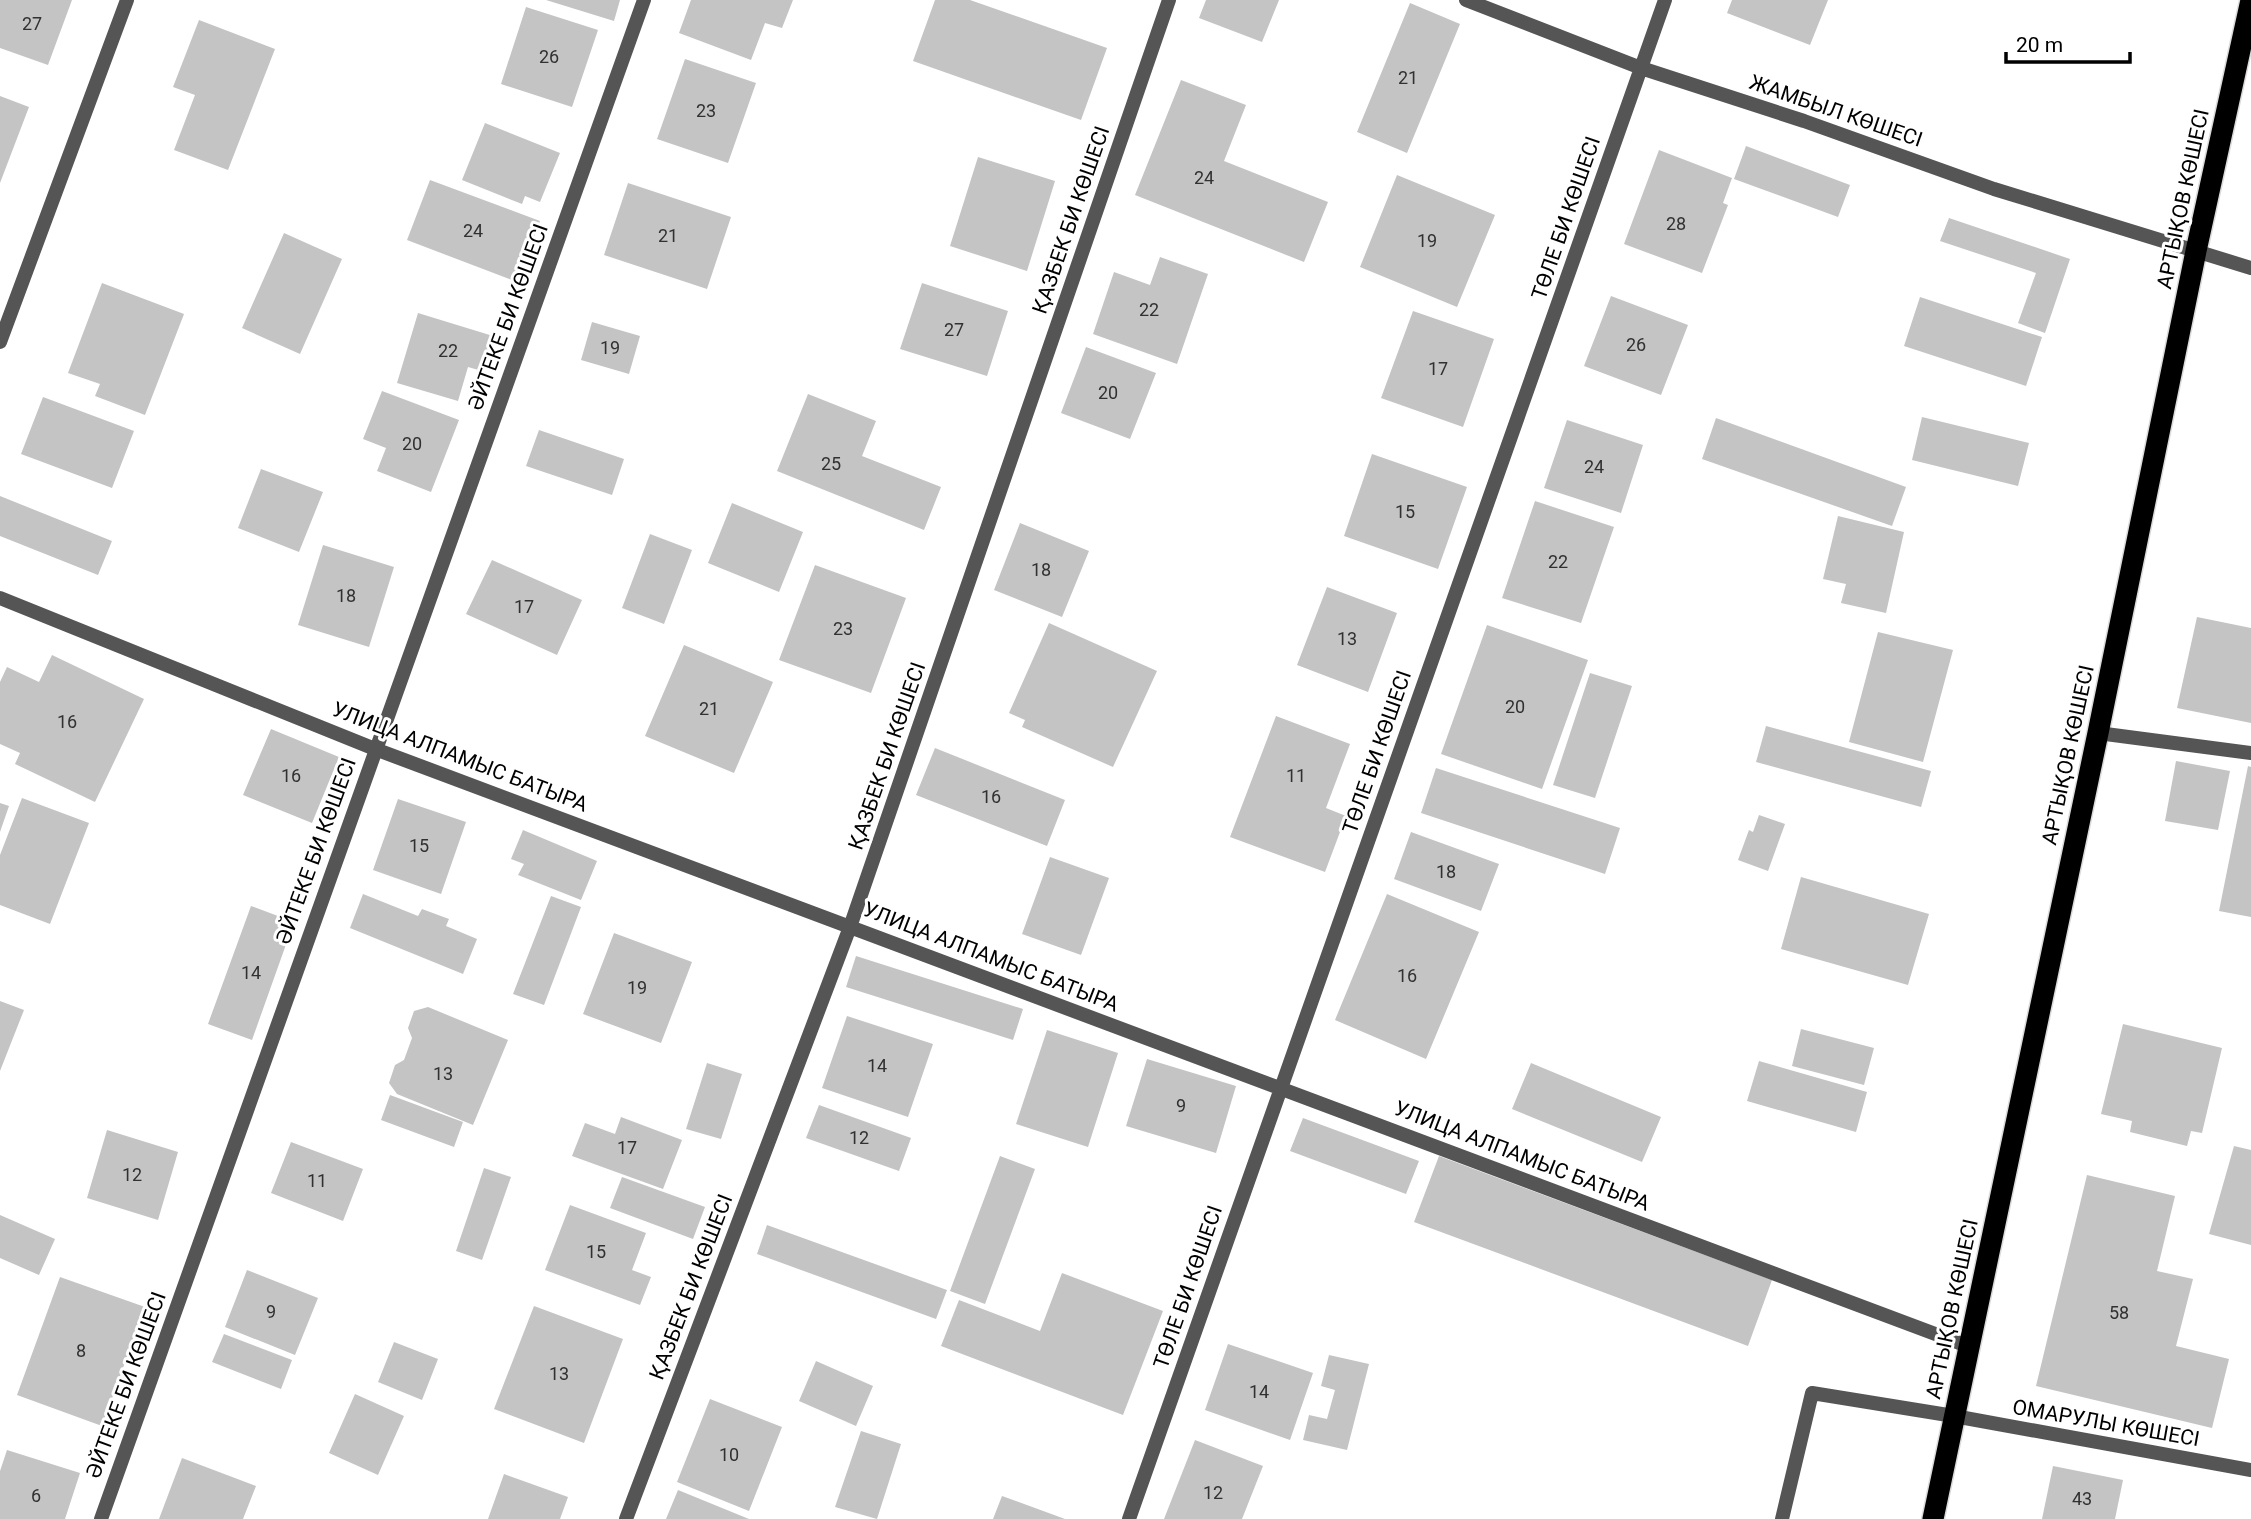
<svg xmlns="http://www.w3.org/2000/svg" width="2251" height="1519" font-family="Roboto,sans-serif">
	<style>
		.building { fill: #c4c4c4 }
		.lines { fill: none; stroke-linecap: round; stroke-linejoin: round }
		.highway-casing { stroke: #dbdbdb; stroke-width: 24 }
		.lane { stroke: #555; stroke-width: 14 }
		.street { stroke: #555; stroke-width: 14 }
		.highway { stroke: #000; stroke-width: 21 }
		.labels { text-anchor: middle; stroke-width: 6; stroke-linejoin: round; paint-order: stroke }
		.number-label { font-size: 18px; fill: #313131 }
		.street-label { font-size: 21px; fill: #000; stroke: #fff }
	</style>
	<rect width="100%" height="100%" fill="#fff"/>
	<path class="building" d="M 0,0 L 72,0 L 48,65 L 0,48 Z
		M 546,0 L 620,0 L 614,21 Z
		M 691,0 L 793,0 L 782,28 L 765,23 L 751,60 L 679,33 Z
		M 935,0 L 970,0 L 1107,48 L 1081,120 L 913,61 Z
		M 1206,0 L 1279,0 L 1262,42 L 1199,18 Z
		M 1732,0 L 1828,0 L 1810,45 L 1727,13 Z
		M 1410,3 L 1460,24 L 1407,153 L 1357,132 Z
		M 526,7 L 598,30 L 572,107 L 501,84 Z
		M 199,20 L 275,49 L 228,170 L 174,150 L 195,95 L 173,87 Z
		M 685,59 L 756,83 L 728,163 L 657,139 Z
		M 1181,80 L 1246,105 L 1224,161 L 1328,202 L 1304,262 L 1135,195 Z
		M 0,96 L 29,107 L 0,183 Z
		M 485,123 L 560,153 L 540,202 L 525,196 L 522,204 L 462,180 Z
		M 1746,146 L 1850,185 L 1838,217 L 1734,179 Z
		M 1659,150 L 1732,178 L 1723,203 L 1728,205 L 1702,273 L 1624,244 Z
		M 978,157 L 1055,181 L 1027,271 L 950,246 Z
		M 1397,175 L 1495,215 L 1457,307 L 1360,267 Z
		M 430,180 L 540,221 L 517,282 L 407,240 Z
		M 628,183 L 731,217 L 707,289 L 604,255 Z
		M 1949,218 L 2070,259 L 2045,333 L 2018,323 L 2036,273 L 1940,241 Z
		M 284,233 L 342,259 L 300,354 L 242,328 Z
		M 1160,257 L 1208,274 L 1177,364 L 1093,334 L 1114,272 L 1150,285 Z
		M 102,283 L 184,314 L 145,415 L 95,396 L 100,384 L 68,373 Z
		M 922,283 L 1008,311 L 987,376 L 900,349 Z
		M 1611,296 L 1688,325 L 1661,395 L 1584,366 Z
		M 1920,297 L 2042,337 L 2026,386 L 1904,346 Z
		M 1413,311 L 1494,339 L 1463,427 L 1381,398 Z
		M 418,313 L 493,336 L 482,371 L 468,367 L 458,401 L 397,383 Z
		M 592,322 L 640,336 L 629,374 L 581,360 Z
		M 1086,347 L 1156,373 L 1130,439 L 1061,413 Z
		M 382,391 L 459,420 L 431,492 L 377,471 L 386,448 L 363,439 Z
		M 808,394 L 876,421 L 862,456 L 941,487 L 924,530 L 777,471 Z
		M 43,397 L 134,431 L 112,488 L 21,454 Z
		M 1922,417 L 2029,443 L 2018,486 L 1912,460 Z
		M 1716,418 L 1906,487 L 1892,526 L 1702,459 Z
		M 1567,420 L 1643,445 L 1621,513 L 1544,488 Z
		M 539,430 L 624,459 L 612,495 L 526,466 Z
		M 1372,454 L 1467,487 L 1438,569 L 1344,536 Z
		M 261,469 L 323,492 L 299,552 L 238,528 Z
		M 0,496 L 112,541 L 98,575 L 0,536 Z
		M 1535,501 L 1614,527 L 1581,623 L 1502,598 Z
		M 732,503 L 803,532 L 779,592 L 708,563 Z
		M 1838,516 L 1904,532 L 1886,613 L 1841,603 L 1846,584 L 1823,579 Z
		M 1020,523 L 1089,551 L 1062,617 L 994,590 Z
		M 650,534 L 692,550 L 664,624 L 622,608 Z
		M 323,545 L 394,567 L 369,647 L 298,625 Z
		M 492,560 L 582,600 L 557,655 L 466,614 Z
		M 815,565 L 906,598 L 871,693 L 779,660 Z
		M 1327,587 L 1397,613 L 1368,692 L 1297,665 Z
		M 2197,617 L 2251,628 L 2251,723 L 2177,708 Z
		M 1049,623 L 1157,671 L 1113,767 L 1022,727 L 1025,720 L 1009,713 Z
		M 1487,625 L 1588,660 L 1542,789 L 1441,754 Z
		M 1878,632 L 1953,650 L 1923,762 L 1849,742 Z
		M 684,645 L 773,682 L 734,773 L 645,736 Z
		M 52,655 L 144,699 L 95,802 L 15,764 L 20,753 L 0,744 L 0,682 L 7,667 L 39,682 Z
		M 1590,673 L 1632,686 L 1595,798 L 1553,785 Z
		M 1276,716 L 1350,744 L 1326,808 L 1346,816 L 1325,872 L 1230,837 Z
		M 1766,726 L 1931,771 L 1921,807 L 1756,762 Z
		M 271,729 L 339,757 L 312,823 L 243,795 Z
		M 935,748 L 1065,800 L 1047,846 L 916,795 Z
		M 2176,761 L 2230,771 L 2218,830 L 2165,821 Z
		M 2248,766 L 2251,767 L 2251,917 L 2219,911 Z
		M 1436,768 L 1620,828 L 1605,874 L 1421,813 Z
		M 22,798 L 89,823 L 50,924 L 0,905 L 0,855 Z
		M 398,799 L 466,822 L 441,894 L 373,870 Z
		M 0,803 L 9,806 L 0,832 Z
		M 1759,815 L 1785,824 L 1768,871 L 1738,860 L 1749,830 L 1753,832 Z
		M 523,830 L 597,861 L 581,900 L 518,875 L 524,864 L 511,859 Z
		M 1411,832 L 1499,864 L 1481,911 L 1394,879 Z
		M 1050,857 L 1109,878 L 1081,955 L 1022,934 Z
		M 1801,877 L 1929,914 L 1908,985 L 1781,949 Z
		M 363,894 L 418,916 L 422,909 L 449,919 L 446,926 L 477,939 L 463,974 L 350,928 Z
		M 1387,894 L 1479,932 L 1426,1059 L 1335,1020 Z
		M 551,896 L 581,907 L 544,1005 L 513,994 Z
		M 251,906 L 294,922 L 252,1040 L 208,1024 Z
		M 614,933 L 692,962 L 661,1043 L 583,1014 Z
		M 856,956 L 1023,1009 L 1013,1040 L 846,987 Z
		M 0,1001 L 24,1010 L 0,1071 Z
		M 428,1007 L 508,1040 L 473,1125 L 397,1094 L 389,1083 L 395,1065 L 404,1060 L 412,1038 L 408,1028 L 414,1011 Z
		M 847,1016 L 933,1044 L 908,1117 L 822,1088 Z
		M 2123,1024 L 2222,1048 L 2202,1133 L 2191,1131 L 2187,1146 L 2130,1132 L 2132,1121 L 2101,1114 Z
		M 1801,1029 L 1874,1048 L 1864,1085 L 1792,1066 Z
		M 1047,1030 L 1118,1053 L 1088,1147 L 1016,1124 Z
		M 1147,1059 L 1236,1086 L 1216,1153 L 1126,1126 Z
		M 1759,1061 L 1867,1092 L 1856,1132 L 1747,1101 Z
		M 707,1063 L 742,1074 L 721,1139 L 686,1129 Z
		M 1531,1063 L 1661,1117 L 1642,1162 L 1512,1109 Z
		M 390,1095 L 463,1122 L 454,1147 L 381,1120 Z
		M 819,1105 L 911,1138 L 899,1171 L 806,1138 Z
		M 621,1117 L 682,1140 L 663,1189 L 572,1156 L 585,1123 L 615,1134 Z
		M 1303,1118 L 1419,1161 L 1406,1194 L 1290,1151 Z
		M 107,1130 L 178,1152 L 158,1220 L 87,1198 Z
		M 291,1142 L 363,1169 L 343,1221 L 271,1193 Z
		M 2234,1146 L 2251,1150 L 2251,1245 L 2209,1234 Z
		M 1000,1156 L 1035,1169 L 985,1304 L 950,1291 Z
		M 1439,1156 L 1772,1280 L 1748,1346 L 1414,1222 Z
		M 484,1168 L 511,1177 L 482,1260 L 456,1251 Z
		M 2087,1175 L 2175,1196 L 2157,1271 L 2193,1279 L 2176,1346 L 2229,1359 L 2212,1428 L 2036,1386 Z
		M 622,1177 L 705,1207 L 693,1239 L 610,1208 Z
		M 570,1205 L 646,1233 L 632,1270 L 651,1277 L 640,1305 L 545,1270 Z
		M 0,1215 L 55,1239 L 39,1275 L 0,1258 Z
		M 767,1225 L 947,1290 L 936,1319 L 757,1254 Z
		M 247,1270 L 318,1298 L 295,1355 L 225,1327 Z
		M 1062,1273 L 1163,1311 L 1123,1415 L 941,1346 L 959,1300 L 1040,1331 Z
		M 60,1277 L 145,1307 L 102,1426 L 17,1395 Z
		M 534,1306 L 623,1339 L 584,1443 L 494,1409 Z
		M 224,1334 L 292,1360 L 281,1389 L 212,1362 Z
		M 394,1342 L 438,1359 L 422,1400 L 378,1382 Z
		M 1228,1344 L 1313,1373 L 1290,1440 L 1205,1410 Z
		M 1329,1355 L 1369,1364 L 1347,1450 L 1303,1440 L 1309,1415 L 1327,1419 L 1335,1390 L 1321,1386 Z
		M 816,1361 L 873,1386 L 856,1426 L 799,1401 Z
		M 355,1394 L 404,1416 L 378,1475 L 329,1453 Z
		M 710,1399 L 782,1427 L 749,1511 L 677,1482 Z
		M 861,1431 L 901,1444 L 877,1519 L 835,1507 Z
		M 1195,1440 L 1263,1466 L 1242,1519 L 1164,1519 Z
		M 7,1450 L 80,1473 L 65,1519 L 0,1519 L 0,1471 Z
		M 182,1458 L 256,1486 L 243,1519 L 159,1519 Z
		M 2053,1466 L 2123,1480 L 2115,1519 L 2042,1519 Z
		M 504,1474 L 568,1497 L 560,1519 L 488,1519 Z
		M 678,1490 L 749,1519 L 666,1519 Z
		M 1002,1496 L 1065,1519 L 993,1519 Z"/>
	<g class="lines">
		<defs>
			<path id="highway" d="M 1933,1519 L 2098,733 L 2196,251 L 2251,0"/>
		</defs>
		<use href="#highway" class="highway-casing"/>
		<path class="lane" d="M 1782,1519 L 1812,1393 L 1954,1416"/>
		<path class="street" d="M 1466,0 L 1641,68 L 1804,121 L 1994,189 L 2251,268
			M 0,342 L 127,0
			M 0,598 L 375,749 L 1970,1347
			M 2098,733 L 2251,753
			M 1954,1416 L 2251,1470
			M 101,1519 L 644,0
			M 626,1519 L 850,927 L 1169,0
			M 1129,1519 L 1665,0"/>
		<use href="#highway" class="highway"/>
	</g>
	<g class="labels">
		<g class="number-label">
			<text x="32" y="30">27</text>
			<text x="549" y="63">26</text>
			<text x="1408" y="84">21</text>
			<text x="706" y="117">23</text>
			<text x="1204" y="184">24</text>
			<text x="1676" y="230">28</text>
			<text x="473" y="237">24</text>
			<text x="668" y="242">21</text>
			<text x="1427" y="247">19</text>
			<text x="1149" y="316">22</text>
			<text x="954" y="336">27</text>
			<text x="1636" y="351">26</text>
			<text x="610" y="354">19</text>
			<text x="448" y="357">22</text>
			<text x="1438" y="375">17</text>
			<text x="1108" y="399">20</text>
			<text x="412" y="450">20</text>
			<text x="831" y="470">25</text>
			<text x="1594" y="473">24</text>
			<text x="1405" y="518">15</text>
			<text x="1558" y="568">22</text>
			<text x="1041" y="576">18</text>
			<text x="346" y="602">18</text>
			<text x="524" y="613">17</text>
			<text x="843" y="635">23</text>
			<text x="1347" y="645">13</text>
			<text x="1515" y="713">20</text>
			<text x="709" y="715">21</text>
			<text x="67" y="728">16</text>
			<text x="291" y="782">16</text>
			<text x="1296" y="782">11</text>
			<text x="991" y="803">16</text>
			<text x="419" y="852">15</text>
			<text x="1446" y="878">18</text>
			<text x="251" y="979">14</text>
			<text x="1407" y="982">16</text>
			<text x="637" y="994">19</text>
			<text x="877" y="1072">14</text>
			<text x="443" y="1080">13</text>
			<text x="1181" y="1112">9</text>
			<text x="859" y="1144">12</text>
			<text x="627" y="1154">17</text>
			<text x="132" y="1181">12</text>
			<text x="317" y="1187">11</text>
			<text x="596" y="1258">15</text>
			<text x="271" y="1318">9</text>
			<text x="2119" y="1319">58</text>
			<text x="81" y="1357">8</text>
			<text x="559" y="1380">13</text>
			<text x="1259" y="1398">14</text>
			<text x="729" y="1461">10</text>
			<text x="1213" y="1499">12</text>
			<text x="36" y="1502">6</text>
			<text x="2082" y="1505">43</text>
		</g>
		<g class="street-label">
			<text transform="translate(1836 111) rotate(19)" y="7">ЖАМБЫЛ КӨШЕСІ</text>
			<text transform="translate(2183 199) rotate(-78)" y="7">АРТЫҚОВ КӨШЕСІ</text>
			<text transform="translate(1566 218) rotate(-71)" y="7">ТӨЛЕ БИ КӨШЕСІ</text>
			<text transform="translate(1071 220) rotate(-71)" y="7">ҚАЗБЕК БИ КӨШЕСІ</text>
			<text transform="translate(508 317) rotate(-70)" y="7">ӘЙТЕКЕ БИ КӨШЕСІ</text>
			<text transform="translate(1377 752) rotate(-71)" y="7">ТӨЛЕ БИ КӨШЕСІ</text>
			<text transform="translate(2068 755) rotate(-78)" y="7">АРТЫҚОВ КӨШЕСІ</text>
			<text transform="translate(887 756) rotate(-71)" y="7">ҚАЗБЕК БИ КӨШЕСІ</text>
			<text transform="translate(460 757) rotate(21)" y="7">УЛИЦА АЛПАМЫС БАТЫРА</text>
			<text transform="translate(316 851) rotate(-70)" y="7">ӘЙТЕКЕ БИ КӨШЕСІ</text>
			<text transform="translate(991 957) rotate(21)" y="7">УЛИЦА АЛПАМЫС БАТЫРА</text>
			<text transform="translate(1522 1156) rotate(21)" y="7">УЛИЦА АЛПАМЫС БАТЫРА</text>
			<text transform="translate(691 1287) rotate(-69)" y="7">ҚАЗБЕК БИ КӨШЕСІ</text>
			<text transform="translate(1188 1287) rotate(-71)" y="7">ТӨЛЕ БИ КӨШЕСІ</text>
			<text transform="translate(1952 1309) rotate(-78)" y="7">АРТЫҚОВ КӨШЕСІ</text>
			<text transform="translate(126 1385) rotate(-70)" y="7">ӘЙТЕКЕ БИ КӨШЕСІ</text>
			<text transform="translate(2106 1423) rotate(10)" y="7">ОМАРУЛЫ КӨШЕСІ</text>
		</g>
	</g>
	<path d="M2006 52v10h124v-10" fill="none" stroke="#000000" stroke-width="3.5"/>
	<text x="2016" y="52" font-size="21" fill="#000000" stroke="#ffffff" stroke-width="5" paint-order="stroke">20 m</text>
</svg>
